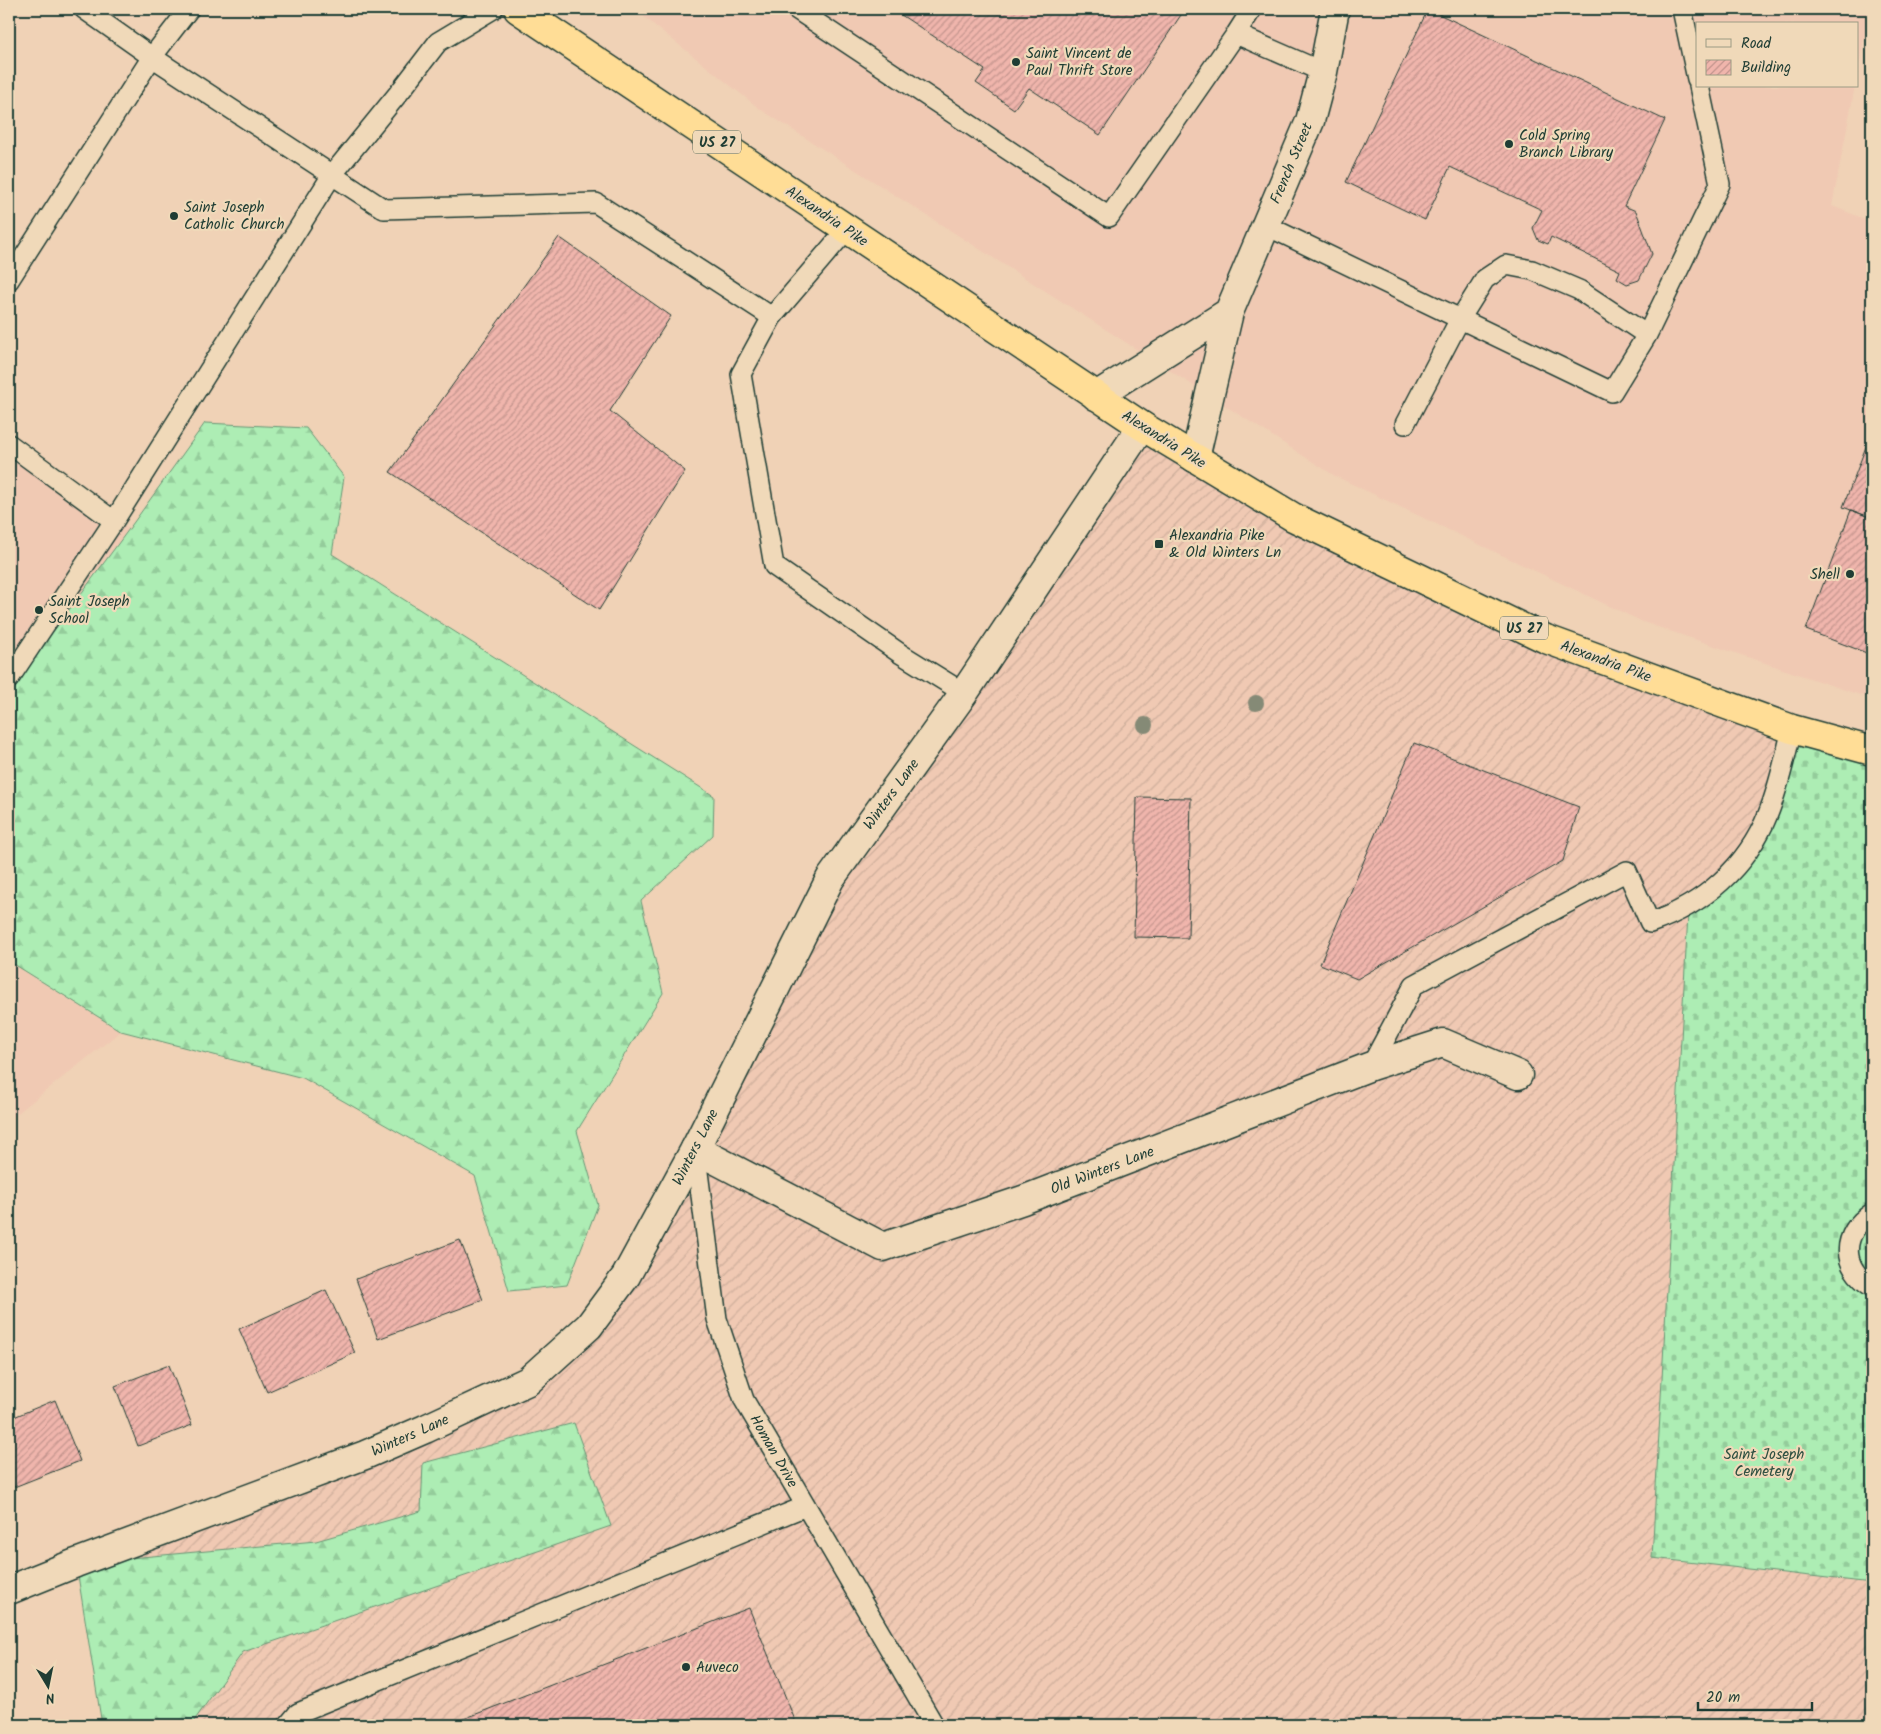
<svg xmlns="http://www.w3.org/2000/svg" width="1881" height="1734" font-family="Kalam,sans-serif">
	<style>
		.built { fill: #f0c9b3 }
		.industrial { fill: url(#industrial-furrows) }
		.forest { fill: url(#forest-firs); stroke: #669574 }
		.cemetery { fill: url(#cemetery-stones); stroke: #669574 }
		.building { fill: url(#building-hatch); stroke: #1f3d34 }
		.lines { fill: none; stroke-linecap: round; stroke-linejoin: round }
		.service-casing { stroke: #1f3d34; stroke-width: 22 }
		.minor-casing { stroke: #1f3d34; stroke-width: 31 }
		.tertiary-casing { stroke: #1f3d34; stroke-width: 31 }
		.trunk-casing { stroke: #1f3d34; stroke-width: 31 }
		.service { stroke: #f0d9b9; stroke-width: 19 }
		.minor { stroke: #f0d9b9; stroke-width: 28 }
		.tertiary { stroke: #f0d9b9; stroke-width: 28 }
		.trunk { stroke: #ffdd96; stroke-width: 28 }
		.tree { fill: #858a76 }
		.poi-dot { fill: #1f3d34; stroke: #f0d9b9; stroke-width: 2 }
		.labels { text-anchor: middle; stroke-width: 4.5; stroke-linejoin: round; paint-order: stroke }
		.shield { fill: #f0d9b9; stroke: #5e6c5c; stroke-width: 1 }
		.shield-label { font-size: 14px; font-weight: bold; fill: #1f3d34 }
		.poi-label { font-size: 15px; fill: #1f3d34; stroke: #f0d9b9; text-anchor: start }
		.street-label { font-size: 15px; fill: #1f3d34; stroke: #f0d9b9 }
		.park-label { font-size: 15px; fill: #2d4f41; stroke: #f0d9b9 }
	</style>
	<defs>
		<pattern id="industrial-furrows" width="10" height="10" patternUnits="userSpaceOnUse" patternTransform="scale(1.25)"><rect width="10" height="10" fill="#f0c9b3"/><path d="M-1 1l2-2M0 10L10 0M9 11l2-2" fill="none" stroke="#cdae9b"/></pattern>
		<pattern id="forest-firs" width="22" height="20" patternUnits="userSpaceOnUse" patternTransform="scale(1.25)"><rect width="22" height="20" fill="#adedb4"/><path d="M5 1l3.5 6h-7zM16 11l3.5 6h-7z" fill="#94cc9b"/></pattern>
		<pattern id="cemetery-stones" width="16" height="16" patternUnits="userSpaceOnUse" patternTransform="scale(1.25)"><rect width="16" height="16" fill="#adedb4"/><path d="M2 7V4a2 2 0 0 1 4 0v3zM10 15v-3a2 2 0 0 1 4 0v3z" fill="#94cc9b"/></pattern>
		<pattern id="building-hatch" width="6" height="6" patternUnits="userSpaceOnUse" patternTransform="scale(1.25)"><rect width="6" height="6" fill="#f0b5ac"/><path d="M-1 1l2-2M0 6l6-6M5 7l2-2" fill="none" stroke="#c2948d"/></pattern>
	</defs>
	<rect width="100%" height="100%" fill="#f0d2b6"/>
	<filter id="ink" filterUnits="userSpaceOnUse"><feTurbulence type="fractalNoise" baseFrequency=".02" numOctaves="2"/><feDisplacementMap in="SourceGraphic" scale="10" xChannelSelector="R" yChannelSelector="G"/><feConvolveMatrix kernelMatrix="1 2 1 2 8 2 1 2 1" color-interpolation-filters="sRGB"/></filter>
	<g filter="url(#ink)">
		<path class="built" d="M 634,9 L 1870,9 L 1857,75 L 1857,24 L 1697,24 L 1697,86 L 1855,86 L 1832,206 L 1872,222 L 1872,699 L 1643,622 L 1335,476 L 760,109 Z
			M 9,453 L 129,529 L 9,691 Z
			M 9,961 L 121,1031 L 9,1120 Z"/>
		<path class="industrial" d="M 1142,426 L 1293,517 L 1792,729 L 1652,1557 L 1872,1583 L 1872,1725 L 147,1725 L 76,1563 L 471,1408 L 589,1326 L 830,879 Z"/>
		<path class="forest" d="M 205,423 L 306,428 L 344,477 L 332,554 L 714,796 L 713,835 L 641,901 L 663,993 L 577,1131 L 598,1205 L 567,1285 L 509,1291 L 475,1176 L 303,1078 L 121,1031 L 9,961 L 9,691 L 129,529 Z
			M 574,1423 L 611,1526 L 243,1652 L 191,1725 L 102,1725 L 76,1563 L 316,1541 L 421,1511 L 423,1463 Z"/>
		<path class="cemetery" d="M 1792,729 L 1872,751 L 1872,1583 L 1652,1558 L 1688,914 L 1752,847 Z"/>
		<path class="building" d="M 892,9 L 1185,9 L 1100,135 L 1029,88 L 1014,109 L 976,83 L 985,70 Z
			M 1428,9 L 1665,120 L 1624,206 L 1636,211 L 1652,254 L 1639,280 L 1627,284 L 1617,278 L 1620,271 L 1551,237 L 1548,244 L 1538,240 L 1533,228 L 1542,210 L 1450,167 L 1425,220 L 1346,182 Z
			M 559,237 L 671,316 L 610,411 L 685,471 L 599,610 L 390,472 Z
			M 1870,436 L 1872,437 L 1872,518 L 1843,507 Z
			M 1851,510 L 1872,518 L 1872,655 L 1806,630 Z
			M 1414,743 L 1579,807 L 1563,861 L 1357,979 L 1320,964 Z
			M 1137,797 L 1191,798 L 1188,938 L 1134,937 Z
			M 460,1240 L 483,1300 L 378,1339 L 356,1279 Z
			M 326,1290 L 355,1353 L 267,1392 L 239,1329 Z
			M 169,1365 L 192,1425 L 138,1446 L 115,1386 Z
			M 55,1400 L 80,1461 L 9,1489 L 9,1419 Z
			M 749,1608 L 797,1725 L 448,1725 Z"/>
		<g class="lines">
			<defs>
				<path id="service" d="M 84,9 L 152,57 L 384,209 L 596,203 L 772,317
					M 796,9 L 1109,217 L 1236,34 L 1252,9
					M 1682,9 L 1697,79
					M 1236,34 L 1323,72
					M 1265,225 L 1612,392 L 1647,335 L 1720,184 L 1699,86
					M 847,229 L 772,317 L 741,374 L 774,566 L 901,654 L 964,693
					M 9,280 L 152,57 L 189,9
					M 1405,424 L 1460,319 L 1485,279 L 1506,265 L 1532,270 L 1579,290 L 1647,335
					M 9,444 L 114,521
					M 9,679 L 114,521 L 332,175 L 402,89 L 438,42 L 493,9
					M 1371,1066 L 1414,985 L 1627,871 L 1650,923 C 1703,905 1747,867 1768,814 C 1779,787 1785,757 1792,729
					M 695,1149 L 717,1319 L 744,1400 L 934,1725
					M 1872,1213 C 1841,1233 1840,1267 1872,1287
					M 288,1725 L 298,1713 L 806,1506"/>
				<path id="minor" d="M 1096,396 L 1229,312
					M 1195,458 L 1229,312 L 1310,121 L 1323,72 L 1335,9
					M 695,1149 L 883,1247 L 1023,1200 L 1371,1066 L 1443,1043 L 1518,1075"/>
				<path id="tertiary" d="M 9,1590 L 76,1563 L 365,1455 L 425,1429 L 528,1381 L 589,1326 L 626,1276 L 695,1149 L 830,879 L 964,693 L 1142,426"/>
				<path id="trunk" d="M 518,9 L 1142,426 L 1293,517 L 1546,639 L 1792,729 L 1872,751"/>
			</defs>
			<use href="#service" class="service-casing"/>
			<use href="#minor" class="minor-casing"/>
			<use href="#tertiary" class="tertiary-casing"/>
			<use href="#trunk" class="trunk-casing"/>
			<use href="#service" class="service"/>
			<use href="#minor" class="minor"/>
			<use href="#tertiary" class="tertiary"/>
			<use href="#trunk" class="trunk"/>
		</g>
		<g class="tree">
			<circle cx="1256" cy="703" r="8"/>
			<circle cx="1145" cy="725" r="8"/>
		</g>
	</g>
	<g class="poi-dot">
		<circle cx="1016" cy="62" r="5"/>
		<circle cx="1509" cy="144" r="5"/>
		<circle cx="174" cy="216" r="5"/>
		<rect x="1154" y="539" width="10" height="10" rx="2.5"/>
		<circle cx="1850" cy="574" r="5"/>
		<circle cx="39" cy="610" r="5"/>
		<circle cx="686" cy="1667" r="5"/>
	</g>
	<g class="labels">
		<g class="shield">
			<rect x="693" y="130.5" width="48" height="23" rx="4"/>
			<rect x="1500" y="616.5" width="48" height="23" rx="4"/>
		</g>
		<g class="shield-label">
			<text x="717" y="147">US 27</text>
			<text x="1524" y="633">US 27</text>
		</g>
		<g class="poi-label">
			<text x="1026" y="58">Saint Vincent de<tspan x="1026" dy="17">Paul Thrift Store</tspan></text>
			<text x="1519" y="140">Cold Spring<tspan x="1519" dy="17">Branch Library</tspan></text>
			<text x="184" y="212">Saint Joseph<tspan x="184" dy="17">Catholic Church</tspan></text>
			<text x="1169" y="540">Alexandria Pike<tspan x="1169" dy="17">&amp; Old Winters Ln</tspan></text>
			<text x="1840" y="579" text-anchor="end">Shell</text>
			<text x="49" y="606">Saint Joseph<tspan x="49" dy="17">School</tspan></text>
			<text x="696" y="1672">Auveco</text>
		</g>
		<g class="street-label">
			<text transform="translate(1291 163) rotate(-67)" y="5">French Street</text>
			<text transform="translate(827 216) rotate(34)" y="5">Alexandria Pike</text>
			<text transform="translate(1164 439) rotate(32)" y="5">Alexandria Pike</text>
			<text transform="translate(1606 661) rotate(20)" y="5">Alexandria Pike</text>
			<text transform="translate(891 794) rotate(-54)" y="5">Winters Lane</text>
			<text transform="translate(695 1147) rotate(-63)" y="5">Winters Lane</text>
			<text transform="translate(1102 1170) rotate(-21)" y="5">Old Winters Lane</text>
			<text transform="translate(410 1435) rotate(-24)" y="5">Winters Lane</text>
			<text transform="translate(774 1451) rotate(60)" y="5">Homan Drive</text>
		</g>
		<g class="park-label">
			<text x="1764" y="1459">Saint Joseph<tspan x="1764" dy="17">Cemetery</tspan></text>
		</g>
	</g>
	<rect width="1881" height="1734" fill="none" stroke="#f0d9b9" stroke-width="30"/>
	<rect x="15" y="15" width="1851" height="1704" fill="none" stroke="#1f3d34" stroke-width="2" filter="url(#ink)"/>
	<rect x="1696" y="22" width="162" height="65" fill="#f0d9b9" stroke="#9c9b84"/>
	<rect x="1706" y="39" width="25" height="8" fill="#f0d9b9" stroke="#9c9b84"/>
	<text x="1741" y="48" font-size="15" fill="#1f3d34">Road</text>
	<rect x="1706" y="60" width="25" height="15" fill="url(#building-hatch)" stroke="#9c9b84"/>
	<text x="1741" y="72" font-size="15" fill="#1f3d34">Building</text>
	<g transform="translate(48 1686) rotate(170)" stroke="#f0d9b9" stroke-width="4" paint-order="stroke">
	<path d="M0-4L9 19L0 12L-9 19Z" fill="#1f3d34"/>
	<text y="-8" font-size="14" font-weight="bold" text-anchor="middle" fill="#1f3d34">N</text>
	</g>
	<path d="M1698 1702v8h114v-8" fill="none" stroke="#1f3d34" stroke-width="2.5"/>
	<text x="1706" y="1702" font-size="15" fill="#1f3d34" stroke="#f0d9b9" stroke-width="4" paint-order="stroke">20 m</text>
</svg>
